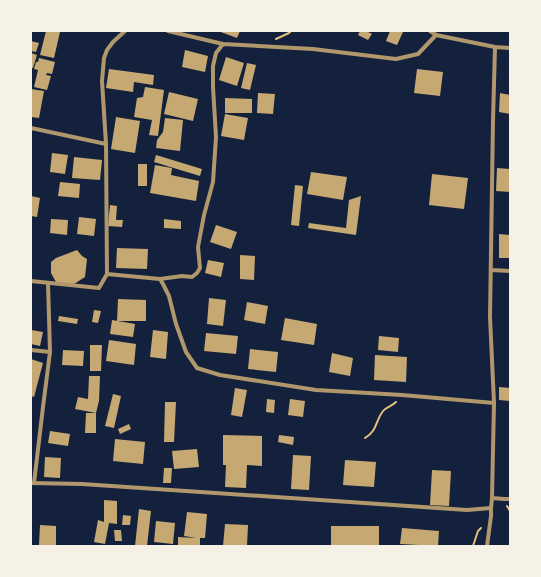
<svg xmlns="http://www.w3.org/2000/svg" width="541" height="577" font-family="'Work Sans',sans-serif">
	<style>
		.building { fill: #c6a872 }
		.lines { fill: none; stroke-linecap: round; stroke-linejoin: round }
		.path { stroke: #e5c07b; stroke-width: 2 }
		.minor { stroke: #b1986c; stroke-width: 4 }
	</style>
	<rect width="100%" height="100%" fill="#14213d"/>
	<path class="building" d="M 46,31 L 55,31 L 60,32 L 54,58 L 40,55 Z
		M 218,31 L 240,31 L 237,38 Z
		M 360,31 L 366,31 L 372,34 L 368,40 L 358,35 Z
		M 390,31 L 400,31 L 403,32 L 397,45 L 386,41 Z
		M 31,41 L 39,43 L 36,52 L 31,51 Z
		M 185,50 L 208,56 L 205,72 L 182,67 Z
		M 31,53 L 37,55 L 33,68 L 31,68 Z
		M 226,57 L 244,63 L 237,86 L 219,80 Z
		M 39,58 L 55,62 L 52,74 L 47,73 L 46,75 L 51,76 L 47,90 L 34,87 L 38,70 L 34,69 L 36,62 L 38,62 Z
		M 247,63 L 256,65 L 250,90 L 241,88 Z
		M 109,69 L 154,75 L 153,85 L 134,82 L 133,92 L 106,88 Z
		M 417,69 L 443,72 L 440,96 L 414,93 Z
		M 145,87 L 164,90 L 158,136 L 149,135 L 152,120 L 134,117 L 137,98 L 143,97 Z
		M 31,89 L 44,91 L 39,118 L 31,117 L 32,106 L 31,106 Z
		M 169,92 L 198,99 L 193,121 L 164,114 Z
		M 258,93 L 275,94 L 273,114 L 257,113 Z
		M 500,93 L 510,95 L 510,114 L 499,112 Z
		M 225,98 L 252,99 L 252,113 L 225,113 Z
		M 225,114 L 248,118 L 244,140 L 221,136 Z
		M 116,117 L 140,121 L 135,153 L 111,149 Z
		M 165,118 L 183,120 L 180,151 L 156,148 L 157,140 L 163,132 Z
		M 52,153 L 68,155 L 65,174 L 50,172 Z
		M 156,155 L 202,169 L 200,176 L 154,162 Z
		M 74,157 L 102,160 L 100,180 L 72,178 Z
		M 138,164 L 147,164 L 147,186 L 138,186 Z
		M 155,165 L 172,168 L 171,175 L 199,181 L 196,201 L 150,193 Z
		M 497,168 L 510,169 L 510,192 L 496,191 Z
		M 311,172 L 347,177 L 343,200 L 307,194 Z
		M 432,174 L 468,178 L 464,209 L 429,205 Z
		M 60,182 L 80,184 L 79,198 L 58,196 Z
		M 295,185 L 303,186 L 299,226 L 291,225 Z
		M 31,196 L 40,198 L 37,217 L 31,216 Z
		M 361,196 L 356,235 L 308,228 L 309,223 L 346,228 L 349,200 Z
		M 110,205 L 117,206 L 116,220 L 123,220 L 122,227 L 108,226 Z
		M 79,217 L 96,219 L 94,236 L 77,234 Z
		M 51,219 L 68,220 L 67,235 L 50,233 Z
		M 164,219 L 181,221 L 181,229 L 164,228 Z
		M 216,225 L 237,232 L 231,249 L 210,242 Z
		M 499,234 L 510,235 L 510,258 L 499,258 Z
		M 117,248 L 148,249 L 147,269 L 116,268 Z
		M 77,250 L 82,256 L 87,259 L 85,277 L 74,284 L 56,282 L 51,273 L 51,262 L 56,258 Z
		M 240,255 L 255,256 L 254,280 L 240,279 Z
		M 208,260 L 224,263 L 221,277 L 205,273 Z
		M 209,298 L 226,300 L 223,326 L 207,324 Z
		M 118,299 L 146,300 L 146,321 L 117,321 Z
		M 247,302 L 268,306 L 265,324 L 244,320 Z
		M 94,310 L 101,311 L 98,323 L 92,322 Z
		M 59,316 L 78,319 L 77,324 L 58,321 Z
		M 285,318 L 317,324 L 314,345 L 281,340 Z
		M 112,320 L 135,324 L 133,337 L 110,334 Z
		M 31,330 L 43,332 L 40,346 L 31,344 Z
		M 153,330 L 168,332 L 166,359 L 150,357 Z
		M 206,333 L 238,336 L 236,354 L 204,351 Z
		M 379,336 L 399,338 L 398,352 L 378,350 Z
		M 109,340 L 136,344 L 134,365 L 106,361 Z
		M 90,345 L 102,345 L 101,371 L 90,371 Z
		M 250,349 L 278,352 L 276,372 L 248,369 Z
		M 63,350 L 84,351 L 83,366 L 62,365 Z
		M 332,353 L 353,358 L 350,376 L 329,372 Z
		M 375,355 L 407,357 L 406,382 L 374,380 Z
		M 31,359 L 43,363 L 34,397 L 31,396 Z
		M 89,376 L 100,376 L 99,401 L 96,413 L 75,409 L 78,397 L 88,399 Z
		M 499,387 L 510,388 L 510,401 L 499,400 Z
		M 235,388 L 247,390 L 242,417 L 231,415 Z
		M 113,394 L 121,396 L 114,428 L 105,426 Z
		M 267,399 L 275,400 L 274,413 L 266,412 Z
		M 290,399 L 305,401 L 303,417 L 288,415 Z
		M 165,402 L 176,402 L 174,442 L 164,442 Z
		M 86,413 L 96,413 L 96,433 L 85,433 Z
		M 129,424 L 131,429 L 120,434 L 118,429 Z
		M 50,431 L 70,434 L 68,446 L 48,443 Z
		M 223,435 L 262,436 L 262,466 L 247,465 L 246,488 L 225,487 L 226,465 L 223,465 Z
		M 279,435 L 294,437 L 293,445 L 278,442 Z
		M 115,439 L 145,442 L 143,464 L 113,461 Z
		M 197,449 L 199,467 L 174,469 L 172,451 Z
		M 293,455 L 311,456 L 309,490 L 291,489 Z
		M 45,457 L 61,458 L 60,478 L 44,477 Z
		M 345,460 L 376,462 L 374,487 L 343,485 Z
		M 164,468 L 172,468 L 171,483 L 163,483 Z
		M 432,470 L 451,471 L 449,506 L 430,505 Z
		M 104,500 L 117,501 L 117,524 L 109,523 L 105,544 L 94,542 L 98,520 L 104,522 Z
		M 139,509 L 151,511 L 147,546 L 135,546 Z
		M 187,512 L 207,514 L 205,538 L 200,538 L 200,546 L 178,545 L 178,537 L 196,538 L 184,536 Z
		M 123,515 L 131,516 L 130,525 L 122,525 Z
		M 156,521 L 175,523 L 173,544 L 154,542 Z
		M 225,524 L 248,525 L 247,546 L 223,546 Z
		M 40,525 L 56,526 L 56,545 L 39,545 Z
		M 331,526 L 379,526 L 379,546 L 331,546 Z
		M 402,528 L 439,531 L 438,546 L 400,544 Z
		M 114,530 L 121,530 L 122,541 L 115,541 Z"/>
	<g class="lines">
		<path class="path" d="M 276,39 L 289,33 L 291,31
			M 365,438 C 378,430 375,421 383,411 C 386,407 392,406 396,402
			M 507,506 L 510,511
			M 473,546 L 478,531 L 481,528"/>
		<path class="minor" d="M 168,31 L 223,44
			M 430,31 L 436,35 L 495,47 L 510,48
			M 31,128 L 106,144
			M 491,270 L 510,271
			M 107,274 L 160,279 L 182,276 L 192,277 L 197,273 L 200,268 L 198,247 L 204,215 L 213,182 L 216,137 L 213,87 L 213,66 L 216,53 L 223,44 L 313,49 L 396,59 L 418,54 L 436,35
			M 160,279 L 163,284 L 169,296 L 176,324 L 186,352 L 197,368 L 220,375 L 316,390 L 402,395 L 494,403
			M 31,281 L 99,288 L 107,274 L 106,144 L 102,81 L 104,58 L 107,50 L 113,42 L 125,31
			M 31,350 L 50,352
			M 31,483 L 82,484 L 467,510 L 491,508
			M 34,483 L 43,407 L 50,352 L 48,283
			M 492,498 L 504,499 L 510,499
			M 487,546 L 491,516 L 491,508 L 492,498 L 494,403 L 490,317 L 493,121 L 495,47"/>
	</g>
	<rect width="541" height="577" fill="none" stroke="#f6f1e7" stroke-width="64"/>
</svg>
